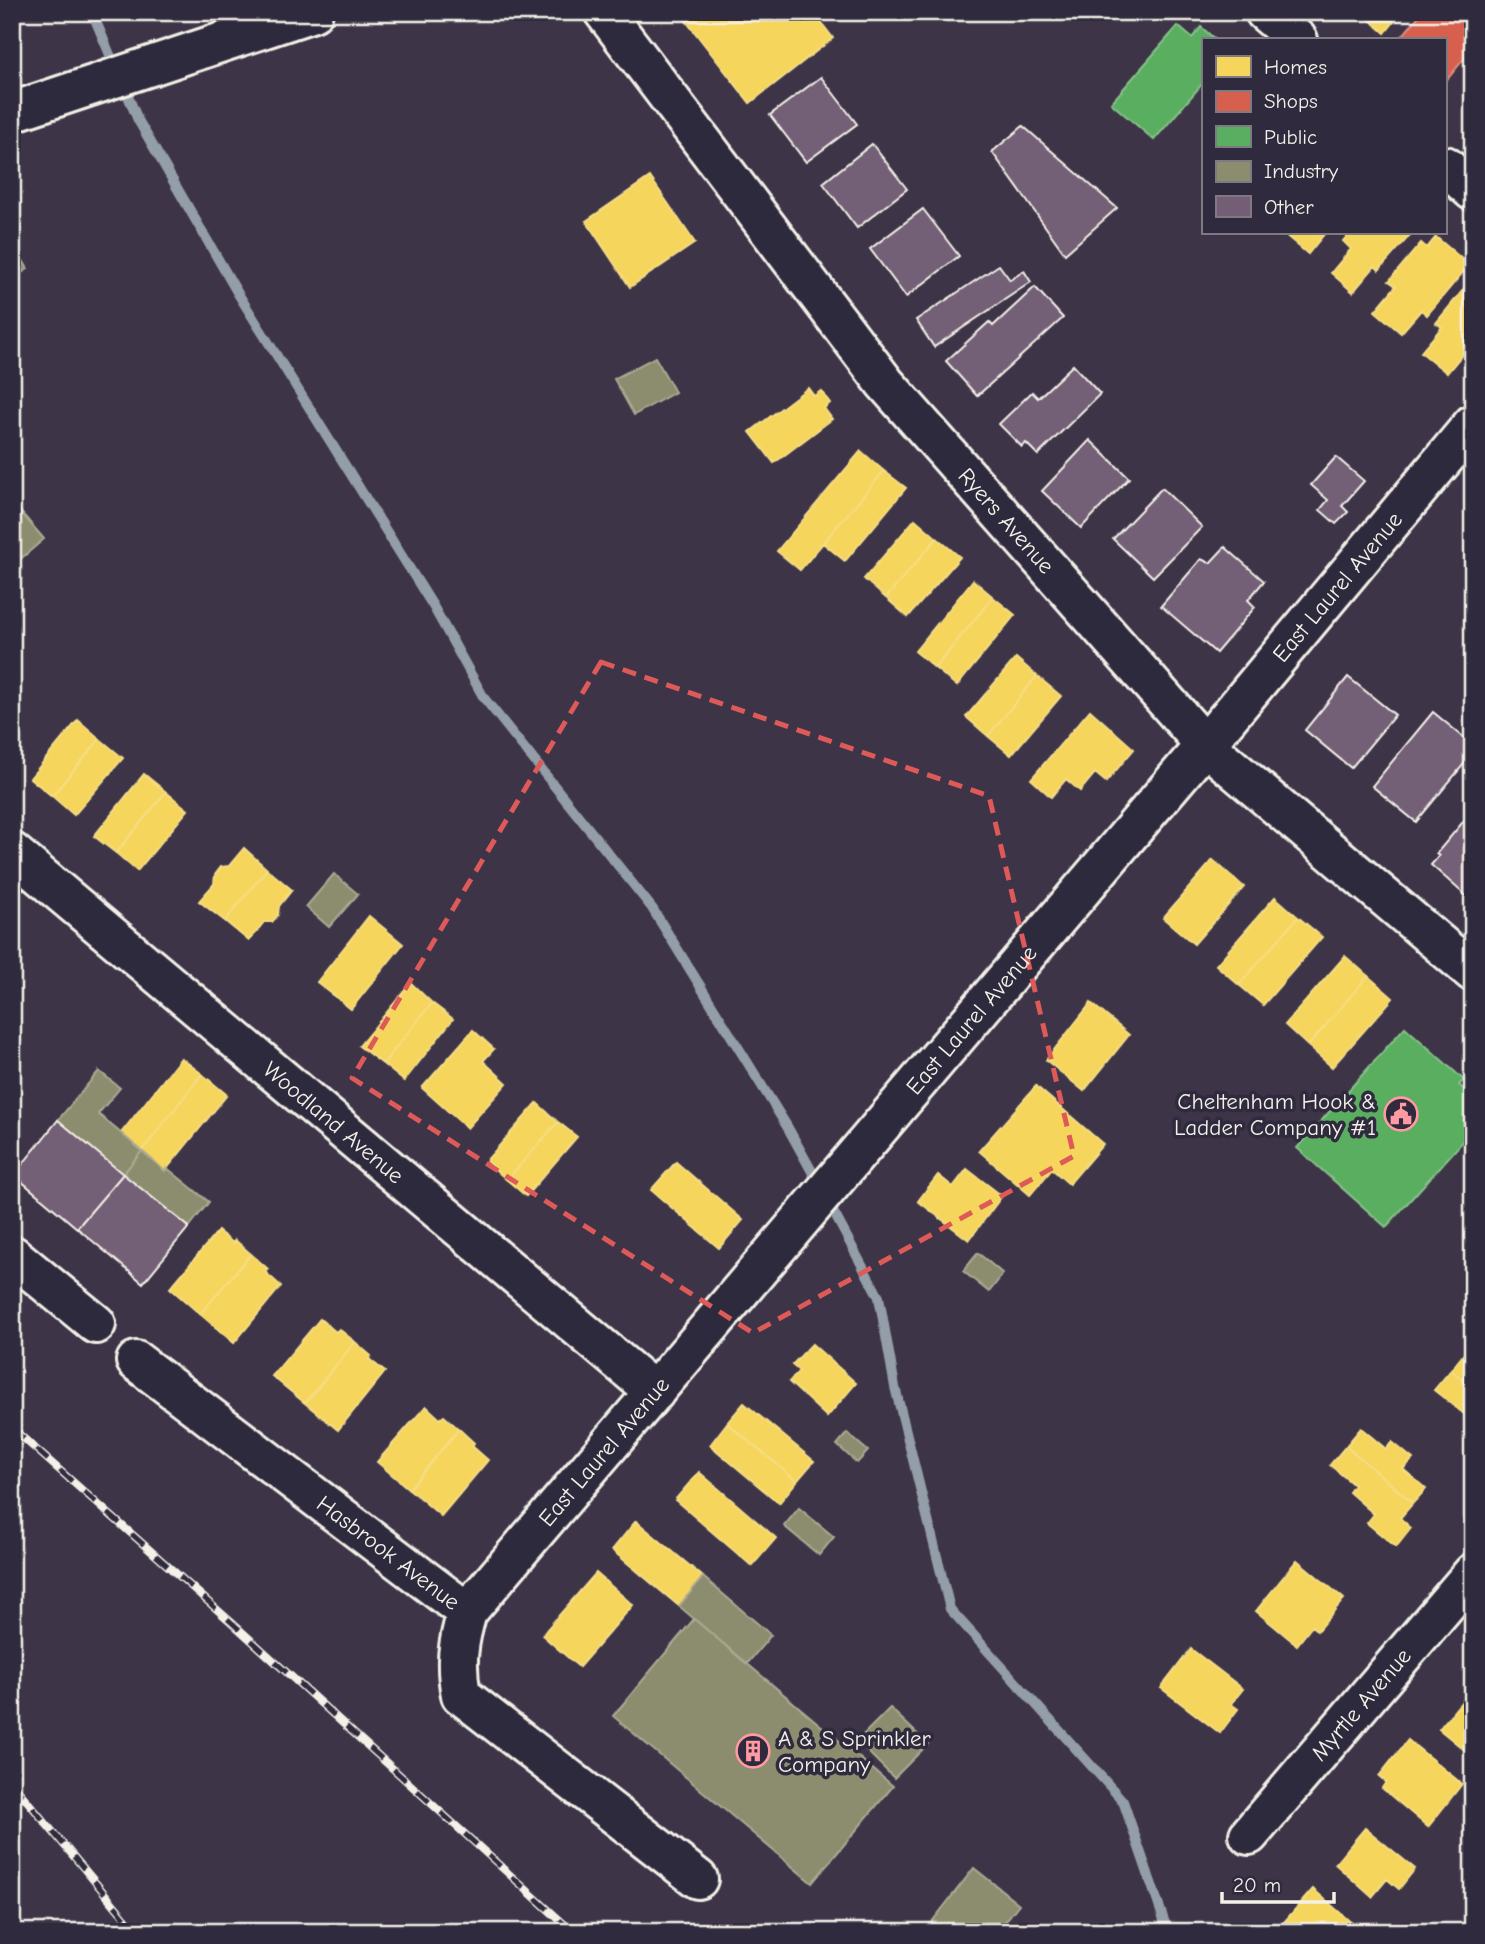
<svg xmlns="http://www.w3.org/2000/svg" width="1485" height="1944" font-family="'Comic Neue',sans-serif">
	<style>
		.homes { fill: #f6d55c; stroke: #f5dd86; stroke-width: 2 }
		.shops { fill: #d6604d; stroke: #df8c7c; stroke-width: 2 }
		.public { fill: #5aae61; stroke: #88c28a; stroke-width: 2 }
		.industry { fill: #8c8c6e; stroke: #abaa93; stroke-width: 2 }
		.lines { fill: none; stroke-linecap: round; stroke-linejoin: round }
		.stream { stroke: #939ea8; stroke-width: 10 }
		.building { fill: #735e76; stroke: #f4f1e8; stroke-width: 2 }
		.minor-casing { stroke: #f4f1e8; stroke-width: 44 }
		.tertiary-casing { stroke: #f4f1e8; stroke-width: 44 }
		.secondary-casing { stroke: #f4f1e8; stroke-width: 44 }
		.minor { stroke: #2f2a3d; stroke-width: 38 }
		.tertiary { stroke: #2f2a3d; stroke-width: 38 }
		.secondary { stroke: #2f2a3d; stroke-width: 38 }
		.rail-casing { stroke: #f4f1e8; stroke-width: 8 }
		.rail { stroke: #2f2a3d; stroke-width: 5; stroke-dasharray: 16; stroke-linecap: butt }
		.marked { fill: none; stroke: #de5a58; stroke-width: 5; stroke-dasharray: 14 9; stroke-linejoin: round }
		.labels { text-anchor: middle; stroke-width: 7; stroke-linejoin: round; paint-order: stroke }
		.street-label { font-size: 23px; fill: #f4f1e8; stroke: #2f2a3d }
		.poi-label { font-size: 23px; fill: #f4f1e8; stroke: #2f2a3d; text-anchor: end }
	</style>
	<rect width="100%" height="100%" fill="#3d3448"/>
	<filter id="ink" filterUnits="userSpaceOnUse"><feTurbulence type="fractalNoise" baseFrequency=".0143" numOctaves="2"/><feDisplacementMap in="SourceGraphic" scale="14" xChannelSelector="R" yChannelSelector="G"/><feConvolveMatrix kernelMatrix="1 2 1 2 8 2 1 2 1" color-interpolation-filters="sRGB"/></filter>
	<g filter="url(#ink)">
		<path class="homes" d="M 679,12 L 813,12 L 833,38 L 750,103 Z
			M 1361,12 L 1395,12 L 1389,18 L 1394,22 L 1385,33 Z
			M 650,177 L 695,243 L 630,287 L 586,221 Z
			M 1283,233 L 1325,233 L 1308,254 Z
			M 1350,233 L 1412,233 L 1379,270 L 1375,266 L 1353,292 L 1331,273 L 1351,249 L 1343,241 Z
			M 1436,237 L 1469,265 L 1427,315 L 1421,310 L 1401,333 L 1375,311 L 1396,286 L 1389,281 L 1421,243 L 1427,248 Z
			M 1468,284 L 1473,288 L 1473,354 L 1471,356 L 1465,351 L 1447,373 L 1421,352 L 1442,327 L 1436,323 Z
			M 808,388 L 814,396 L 821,391 L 830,403 L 824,408 L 832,419 L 774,463 L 750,432 Z
			M 861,451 L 884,471 L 800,570 L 777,551 Z
			M 884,471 L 906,488 L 845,561 L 823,543 Z
			M 915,519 L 937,538 L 886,598 L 864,579 Z
			M 937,538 L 960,557 L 908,617 L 886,598 Z
			M 973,580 L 993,597 L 935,668 L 915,651 Z
			M 993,597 L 1015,615 L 957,686 L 935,668 Z
			M 1016,658 L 1037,676 L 988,736 L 966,717 Z
			M 1037,676 L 1061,696 L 1011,755 L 988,736 Z
			M 1090,710 L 1134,749 L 1106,782 L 1095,773 L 1080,791 L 1066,779 L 1051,797 L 1031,779 Z
			M 78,720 L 100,739 L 52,796 L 30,778 Z
			M 100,739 L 123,758 L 74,815 L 52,796 Z
			M 144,774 L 166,792 L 116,853 L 94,836 Z
			M 166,792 L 188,810 L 137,871 L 116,853 Z
			M 244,848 L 267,869 L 225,921 L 199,901 L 214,884 L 215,875 L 221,867 L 229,866 Z
			M 1213,860 L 1244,887 L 1194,944 L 1163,918 Z
			M 267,869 L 292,890 L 279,906 L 278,915 L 272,922 L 264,922 L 249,941 L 225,921 Z
			M 1275,897 L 1298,917 L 1239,985 L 1216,965 Z
			M 369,916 L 403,944 L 351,1009 L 317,982 Z
			M 1298,917 L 1322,937 L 1263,1005 L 1239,985 Z
			M 1345,956 L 1368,976 L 1308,1046 L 1285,1025 Z
			M 1368,976 L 1393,998 L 1332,1067 L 1308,1046 Z
			M 411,983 L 432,1003 L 383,1064 L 359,1046 Z
			M 432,1003 L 453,1019 L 404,1081 L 383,1064 Z
			M 1091,1003 L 1129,1035 L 1084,1091 L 1046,1060 Z
			M 473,1030 L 494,1049 L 483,1061 L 507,1083 L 467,1128 L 422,1088 Z
			M 181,1058 L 202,1074 L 142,1151 L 121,1133 Z
			M 202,1074 L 227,1095 L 165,1171 L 142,1151 Z
			M 1036,1086 L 1103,1144 L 1069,1184 L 1052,1169 L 1030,1195 L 979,1151 Z
			M 537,1103 L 558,1122 L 507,1180 L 486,1161 Z
			M 558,1122 L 577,1137 L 526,1196 L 507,1180 Z
			M 676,1162 L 743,1220 L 719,1248 L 651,1190 Z
			M 967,1169 L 1002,1196 L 969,1240 L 918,1201 L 938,1175 L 953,1187 Z
			M 218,1231 L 233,1243 L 235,1240 L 251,1254 L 200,1314 L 170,1288 Z
			M 251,1254 L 268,1269 L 265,1272 L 281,1286 L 234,1343 L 200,1314 Z
			M 320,1319 L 336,1332 L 339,1329 L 355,1342 L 305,1403 L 272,1376 Z
			M 355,1342 L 371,1356 L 369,1359 L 385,1372 L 338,1430 L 305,1403 Z
			M 812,1344 L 856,1383 L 827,1417 L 789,1382 L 799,1371 L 792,1365 Z
			M 1467,1350 L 1473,1355 L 1473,1388 L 1451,1370 Z
			M 1451,1370 L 1473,1388 L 1473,1421 L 1434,1390 Z
			M 744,1403 L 814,1461 L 797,1481 L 727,1423 Z
			M 426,1406 L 440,1419 L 444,1416 L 459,1429 L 409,1489 L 377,1462 Z
			M 727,1423 L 797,1481 L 779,1503 L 710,1445 Z
			M 1361,1428 L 1386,1449 L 1392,1442 L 1413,1459 L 1403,1469 L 1426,1489 L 1413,1503 L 1346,1446 Z
			M 459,1429 L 474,1443 L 472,1446 L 488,1460 L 441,1516 L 409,1489 Z
			M 1346,1446 L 1413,1503 L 1400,1518 L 1411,1528 L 1396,1547 L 1367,1523 L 1374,1514 L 1349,1492 L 1354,1485 L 1330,1465 Z
			M 699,1472 L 776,1538 L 752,1566 L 675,1500 Z
			M 636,1521 L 703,1577 L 679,1606 L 612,1550 Z
			M 1297,1560 L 1344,1599 L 1317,1631 L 1312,1626 L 1297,1645 L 1256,1611 Z
			M 596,1573 L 633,1605 L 579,1667 L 542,1635 Z
			M 1191,1649 L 1243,1689 L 1231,1704 L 1238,1709 L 1220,1733 L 1161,1688 Z
			M 1473,1688 L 1473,1718 L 1458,1706 Z
			M 1458,1706 L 1473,1718 L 1473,1757 L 1439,1729 Z
			M 1408,1740 L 1462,1784 L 1428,1827 L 1382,1788 L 1386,1782 L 1379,1776 Z
			M 1365,1828 L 1415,1869 L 1399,1889 L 1387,1879 L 1372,1897 L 1335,1864 Z
			M 1313,1889 L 1362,1932 L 1281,1932 L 1278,1929 Z"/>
		<path class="shops" d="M 1422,12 L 1473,12 L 1473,48 L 1445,82 L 1445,40 L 1399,40 Z"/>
		<path class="public" d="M 1178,26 L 1192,38 L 1201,27 L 1216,40 L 1203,40 L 1203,83 L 1154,140 L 1111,103 Z
			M 1405,1027 L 1464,1080 L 1459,1085 L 1473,1097 L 1473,1130 L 1386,1227 L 1297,1148 Z"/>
		<path class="industry" d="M 12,242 L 28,269 L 12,279 Z
			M 655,357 L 675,392 L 634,415 L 614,379 Z
			M 12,502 L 44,539 L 17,562 L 12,556 Z
			M 334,874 L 358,894 L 329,927 L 306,907 Z
			M 99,1071 L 120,1088 L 98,1114 L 142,1151 L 123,1174 L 58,1120 Z
			M 142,1151 L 165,1171 L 167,1168 L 209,1202 L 189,1227 L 123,1174 Z
			M 978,1253 L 1003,1274 L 989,1292 L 963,1271 Z
			M 847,1433 L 868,1451 L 857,1463 L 837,1445 Z
			M 799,1508 L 834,1537 L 819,1555 L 784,1526 Z
			M 703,1577 L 771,1635 L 747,1664 L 679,1606 Z
			M 694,1619 L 893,1786 L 812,1883 L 613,1716 Z
			M 890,1708 L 928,1744 L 894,1778 L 857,1741 Z
			M 974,1868 L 1019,1904 L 997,1932 L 924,1932 Z"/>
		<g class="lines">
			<path class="stream" d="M 92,12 L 116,69
				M 123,84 L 138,120 L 237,292 L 433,606 L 484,698 L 652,908 L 788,1128 L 820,1186
				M 827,1200 L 879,1297 L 895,1387 L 950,1609 L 1123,1801 L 1168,1932"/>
		</g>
		<path class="building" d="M 821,77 L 857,124 L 806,162 L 770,115 Z
			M 1023,126 L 1117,208 L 1065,254 L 992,152 Z
			M 872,144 L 907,189 L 857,228 L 823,183 Z
			M 923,209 L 959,256 L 906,297 L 870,249 Z
			M 999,265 L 1010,280 L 1024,271 L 1031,282 L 934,347 L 916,320 Z
			M 1035,287 L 1063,318 L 977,396 L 946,361 L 989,322 L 993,326 Z
			M 1073,365 L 1100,394 L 1038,455 L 1026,443 L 1022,447 L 999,424 L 1032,392 L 1038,398 Z
			M 1090,440 L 1129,478 L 1081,528 L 1042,491 Z
			M 1336,457 L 1364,481 L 1342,506 L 1348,512 L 1336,524 L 1320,510 L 1328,500 L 1311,485 Z
			M 1162,488 L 1202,527 L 1153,577 L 1113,539 Z
			M 1225,547 L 1264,581 L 1248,600 L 1255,607 L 1216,653 L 1161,606 L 1201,559 L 1210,563 Z
			M 1348,677 L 1395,715 L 1351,768 L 1305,730 Z
			M 1433,712 L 1473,745 L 1473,753 L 1416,822 L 1372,786 Z
			M 1473,810 L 1473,902 L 1431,865 L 1439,856 L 1436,854 Z
			M 58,1120 L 123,1174 L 77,1228 L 14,1175 Z
			M 123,1174 L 189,1227 L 143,1283 L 77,1228 Z"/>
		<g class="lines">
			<defs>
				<g id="minor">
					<path id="s1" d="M 604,12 L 885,383 L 1205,745 L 1473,972"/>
					<path id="s2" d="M 12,852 L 655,1392"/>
					<path d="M 12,1255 L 96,1324"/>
					<path id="s3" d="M 136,1361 L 467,1612"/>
					<path id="s4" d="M 1249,1835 L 1473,1573"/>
					<path id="s5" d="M 698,1879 L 461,1695 C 455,1664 458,1642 467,1612 L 1205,745 L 1473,424"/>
				</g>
				<path id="tertiary" d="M 12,112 L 313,12"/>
				<path id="secondary" d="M 1265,12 L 1298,40
					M 1445,166 L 1473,191"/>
			</defs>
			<use href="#minor" class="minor-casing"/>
			<use href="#tertiary" class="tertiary-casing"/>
			<use href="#secondary" class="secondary-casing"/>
			<use href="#minor" class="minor"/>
			<use href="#tertiary" class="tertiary"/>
			<use href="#secondary" class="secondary"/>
			<defs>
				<path id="rail" d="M 12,1428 L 230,1621 L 573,1932
					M 12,1783 L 137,1932"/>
			</defs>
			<use href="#rail" class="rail-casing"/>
			<use href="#rail" class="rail"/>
		</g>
	</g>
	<path class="marked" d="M 601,662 L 989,796 L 1074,1156 L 753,1333 L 352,1078 Z"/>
	<defs>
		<symbol id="civic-ring" viewBox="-11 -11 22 22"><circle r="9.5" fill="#2f2a3d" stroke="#ff9aa2" stroke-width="1.5"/><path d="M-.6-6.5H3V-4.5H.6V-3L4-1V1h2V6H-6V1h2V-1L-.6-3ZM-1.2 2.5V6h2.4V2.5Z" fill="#ff9aa2"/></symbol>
		<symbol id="building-ring" viewBox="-11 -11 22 22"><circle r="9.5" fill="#2f2a3d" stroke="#ff9aa2" stroke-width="1.5"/><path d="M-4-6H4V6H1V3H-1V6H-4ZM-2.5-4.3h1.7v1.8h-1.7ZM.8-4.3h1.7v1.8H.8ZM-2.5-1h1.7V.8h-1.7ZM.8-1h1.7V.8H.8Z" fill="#ff9aa2"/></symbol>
	</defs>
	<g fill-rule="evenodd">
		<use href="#civic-ring" x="1382" y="1095" width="38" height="38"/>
		<use href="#building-ring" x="734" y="1732" width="38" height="38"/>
	</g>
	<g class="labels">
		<g class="street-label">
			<text dy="8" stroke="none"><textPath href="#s1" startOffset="649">Ryers Avenue</textPath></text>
			<text dy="8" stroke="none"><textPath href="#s5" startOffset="1729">East Laurel Avenue</textPath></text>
			<text dy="8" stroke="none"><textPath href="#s5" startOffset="1162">East Laurel Avenue</textPath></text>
			<text dy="8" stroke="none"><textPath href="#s2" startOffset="420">Woodland Avenue</textPath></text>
			<text dy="8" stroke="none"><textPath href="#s5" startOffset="595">East Laurel Avenue</textPath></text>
			<text dy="8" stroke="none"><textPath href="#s3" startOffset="317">Hasbrook Avenue</textPath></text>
			<text dy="8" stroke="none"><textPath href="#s4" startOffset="172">Myrtle Avenue</textPath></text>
		</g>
		<g class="poi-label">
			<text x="1376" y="1109">Cheltenham Hook &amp;<tspan x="1376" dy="26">Ladder Company #1</tspan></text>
			<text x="778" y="1746" text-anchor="start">A &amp; S Sprinkler<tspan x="778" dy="26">Company</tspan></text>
		</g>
	</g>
	<rect width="1485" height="1944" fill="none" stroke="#2f2a3d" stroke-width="42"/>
	<rect x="21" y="21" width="1443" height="1902" fill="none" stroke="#f4f1e8" stroke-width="2.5" filter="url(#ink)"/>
	<rect x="1202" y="38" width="245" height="196" fill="#2f2a3d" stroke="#7e7a81" stroke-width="2"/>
	<rect x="1216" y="56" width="35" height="21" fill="#f6d55c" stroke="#7e7a81" stroke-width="2"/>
	<text x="1264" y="74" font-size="21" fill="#f4f1e8">Homes</text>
	<rect x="1216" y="91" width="35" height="21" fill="#d6604d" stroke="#7e7a81" stroke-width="2"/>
	<text x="1264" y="108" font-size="21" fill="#f4f1e8">Shops</text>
	<rect x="1216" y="126" width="35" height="21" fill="#5aae61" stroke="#7e7a81" stroke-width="2"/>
	<text x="1264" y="144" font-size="21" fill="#f4f1e8">Public</text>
	<rect x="1216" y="161" width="35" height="21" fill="#8c8c6e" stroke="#7e7a81" stroke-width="2"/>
	<text x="1264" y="178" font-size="21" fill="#f4f1e8">Industry</text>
	<rect x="1216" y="196" width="35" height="21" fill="#735e76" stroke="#7e7a81" stroke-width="2"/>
	<text x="1264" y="214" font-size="21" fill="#f4f1e8">Other</text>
	<path d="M1222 1892v10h112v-10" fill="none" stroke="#f4f1e8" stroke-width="3.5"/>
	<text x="1233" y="1892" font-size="21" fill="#f4f1e8" stroke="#2f2a3d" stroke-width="5" paint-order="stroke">20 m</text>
</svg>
